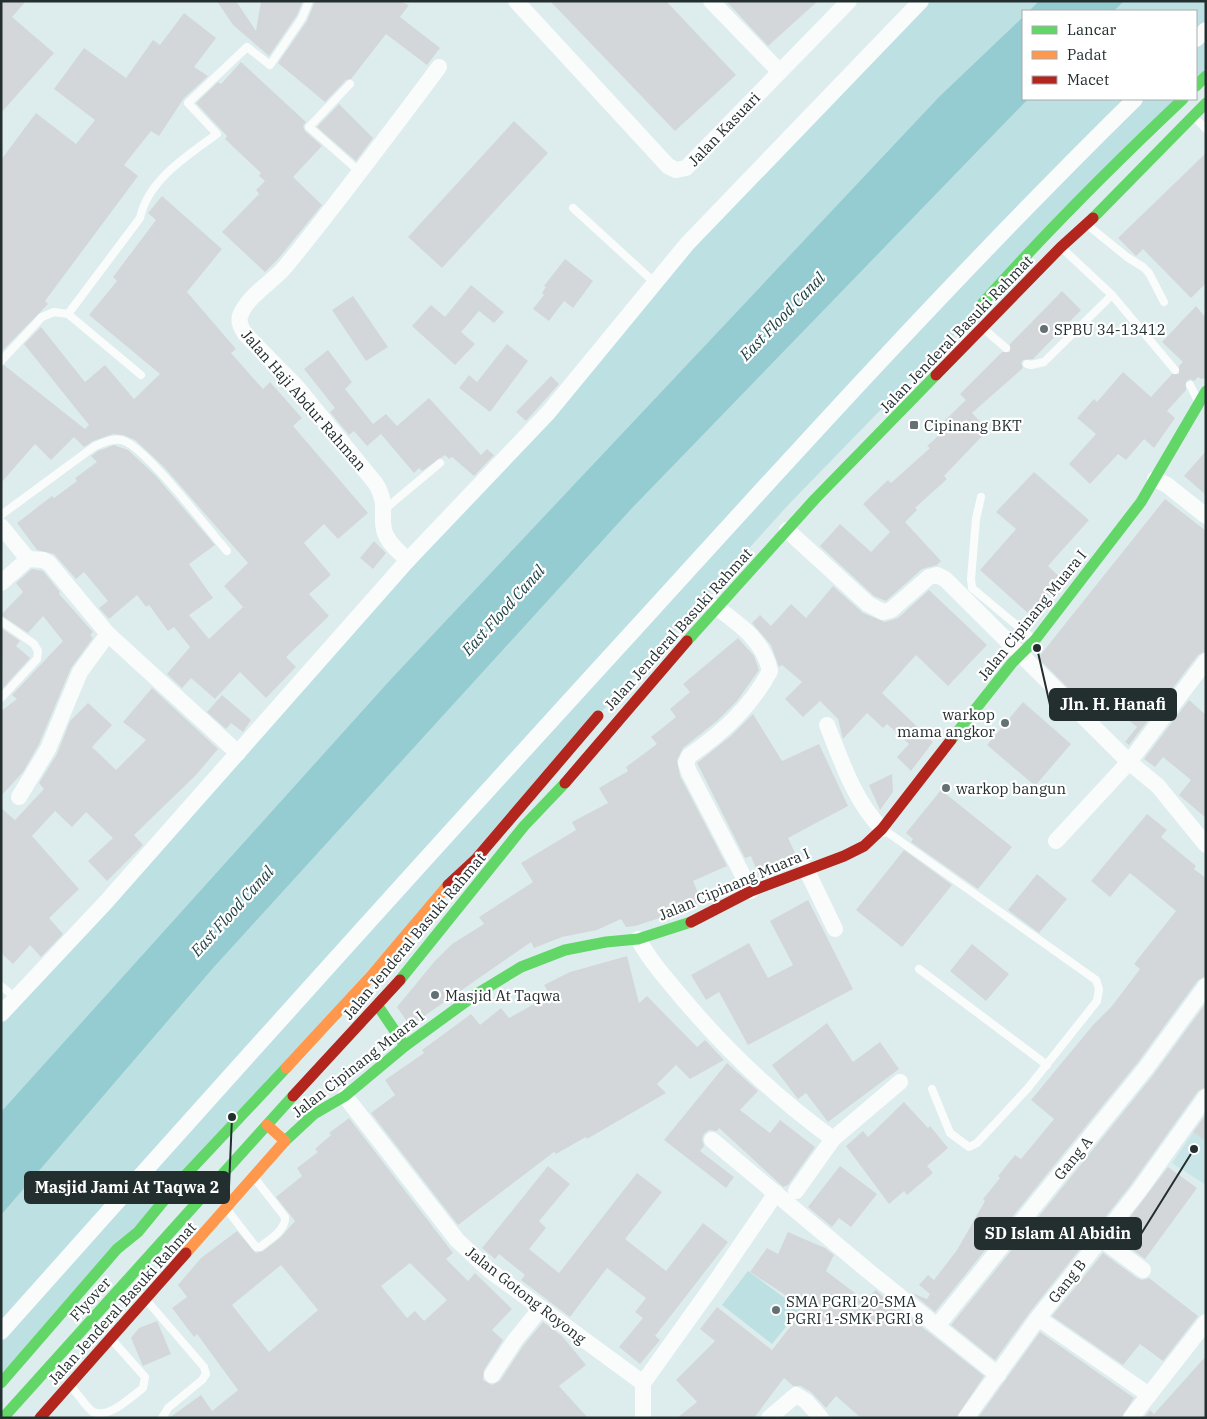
<svg xmlns="http://www.w3.org/2000/svg" width="1207" height="1419" viewBox="0 0 1207 1419" font-family="'IBM Plex Serif',serif">
  <style>
    .built { fill: #c9e5e7 }
    .green { fill: #bde0e3 }
    .water { fill: #94ccd1 }
    .building { fill: #d4d7d9; fill-rule: evenodd }
    .lines { fill: none; stroke-linecap: round; stroke-linejoin: round }
    .lane { stroke: #fafcfc; stroke-width: 8 }
    .street { stroke: #fafcfc; stroke-width: 16 }
    .fast { stroke: #63d668; stroke-width: 11 }
    .slow { stroke: #ff974d; stroke-width: 11 }
    .jam { stroke: #b3261e; stroke-width: 11 }
    .poi-dot { fill: #647172; stroke: #fff; stroke-width: 2 }
    .labels { text-anchor: middle; dominant-baseline: central; stroke-width: 4.5; stroke-linejoin: round; paint-order: stroke }
    .street-label { font-size: 15px; fill: #232e2f; stroke: #fff }
    .poi-label { font-size: 15px; fill: #232e2f; stroke: #fff; text-anchor: start }
    .water-label { font-size: 16px; font-style: italic; fill: #1a3e41; stroke: #fff }
    .leader { fill: none; stroke: #232e2f; stroke-width: 2 }
    .callout-dot { fill: #232e2f; stroke: #fff; stroke-width: 2 }
    .callout { fill: #232e2f; stroke: #232e2f; stroke-width: 2 }
    .callout-label { font-size: 16px; text-anchor: middle; font-weight: bold; fill: #fff }
  </style>
  <rect width="100%" height="100%" fill="#ddedee"/>
  <path class="built" d="M1206,1114V1185L1172,1163Z"/>
  <g class="green">
    <path d="M922,1H1206V76L1196,86V11H1023V99H1183L790,503L1,1377V1015L90,919L687,244Z"/>
    <path d="M748,1271L786,1299L794,1290L807,1301L772,1344L722,1305Z"/>
  </g>
  <g class="water">
    <path d="M1039,1H1124L1114,11H1029Z"/>
    <path d="M1023,17V99H1028L632,508L213,968L1,1215V1112L392,678L939,97Z"/>
  </g>
  <g class="building">
    <path d="M1,1H26L12,17L54,53L1,113Z"/>
    <path d="M217,1H236L256,31L261,1H303L297,15L269,56L233,25Z"/>
    <path d="M315,1H399L409,5L400,17L440,48L427,65L386,34L351,79L346,80L325,102L278,63L307,21Z"/>
    <path d="M550,1H666L736,75L675,131Z"/>
    <path d="M726,1H818L768,46Z"/>
    <path d="M184,13L216,38L194,67L208,76L184,98L159,136L151,131L124,165L138,176L45,301L48,304L1,352V160L36,113L76,144L95,120L54,89L84,48L126,78L153,40L160,45Z"/>
    <path d="M241,62L306,122L303,126L305,131L322,146L293,177L322,205L278,259L265,272L222,232L259,194L256,190L265,181L259,176L261,173L225,139L227,136L196,103L218,82L221,84Z"/>
    <path d="M339,104L373,138L356,161L317,127Z"/>
    <path d="M514,121L548,153L442,268L408,237Z"/>
    <path d="M1206,153V283L1191,298L1143,249L1136,256L1118,238Z"/>
    <path d="M162,196L222,249L187,292L236,349L231,353L263,389L270,382L302,418L293,426L368,513L338,539L324,524L304,543L331,575L309,594L329,616L286,657L296,667L266,698L240,672L215,699L191,678L182,688L167,674L190,647L174,627L168,631L149,605L146,607L137,595L109,619L99,608L108,601L84,572L76,579L54,554L37,550L17,523L52,496L54,498L77,481L75,478L97,462L91,456L98,451L114,445L128,450L155,475L215,545L189,564L213,598L189,615L209,639L243,607L224,586L248,563L164,467L135,440L123,435L113,434L93,441L84,447L74,437L51,460L35,444L1,483V366L4,365L85,429L89,425L24,344L41,327L85,382L105,365L134,399L160,374L89,315L117,281L113,277L156,220L148,213Z"/>
    <path d="M565,259L593,281L573,308L564,301L549,321L533,309L544,295L542,293L546,287L544,286Z"/>
    <path d="M471,285L504,312L494,323L479,311L461,332L475,344L455,365L412,326L431,305L445,317Z"/>
    <path d="M1062,291L1081,310L1033,359L1023,360L1021,363L1023,368L972,413L988,430L944,476L947,479L915,508L917,510L905,522L941,561L937,565L922,569L886,601L874,596L820,546L840,524L871,552L890,532L863,504L888,480L891,483L930,448L927,446L947,428L942,423L966,400L960,394L1002,352H1010V344Z"/>
    <path d="M353,296L388,347L366,361L332,310Z"/>
    <path d="M1196,306L1206,318V378L1201,379L1198,377L1194,381L1190,379L1186,382V390L1167,411L1175,418L1154,448L1144,439L1126,460L1118,454L1090,484L1069,464L1096,434L1077,418L1094,399L1097,402L1123,372L1151,397L1172,374H1179V366L1183,362L1162,342Z"/>
    <path d="M507,344L528,361L490,412L459,388L469,375L477,382Z"/>
    <path d="M328,350L352,382L345,389L373,424L386,414L397,426L429,398L481,455L487,449L494,455L474,476L452,457L449,459L445,455L422,471L419,468L414,473L381,434L367,446L354,431L349,435L330,412L335,408L304,369Z"/>
    <path d="M551,376L559,384L526,421L516,412Z"/>
    <path d="M1206,451V495L1184,476Z"/>
    <path d="M1034,472L1089,520L1048,566L1062,579L1030,615L980,570L1016,529L996,512Z"/>
    <path d="M1165,499L1206,531V651L1198,655L1129,745L1125,742L1137,727L1089,688L1080,700L1038,658Z"/>
    <path d="M374,541L386,553L373,569L360,558Z"/>
    <path d="M32,569L43,571L60,592L59,594L93,632L90,635L93,638L71,668L39,744L23,772L1,796V711L17,699L12,695L63,641L43,616L28,633L1,615L23,592L16,583Z"/>
    <path d="M833,586L863,613L885,622L898,618L929,590L987,645L948,686L916,655L882,693L933,742L911,771L897,757L909,744L887,724L883,728L867,713L843,739L838,719L820,701L803,717L785,699L802,682L782,665L779,667L771,645L752,623L760,615L771,626L791,604L806,618Z"/>
    <path d="M1,628L20,641L16,646L30,658L3,688Z"/>
    <path d="M738,638L754,656L759,670L737,701L717,721L683,748L677,760L680,776L727,866L693,881L702,902L688,909L635,926L626,927L621,919L597,930L562,937L534,948L531,942L410,1026L397,1007L434,962L452,944L484,924L479,917L533,882L521,863L576,830L572,822L608,803L599,788L628,771L626,767L657,744L651,737L676,717L670,709L690,692L683,684Z"/>
    <path d="M152,688L218,749L195,776L134,835L143,845L107,881L88,861L113,838L86,812L72,827L55,811L32,836L79,889L49,918L63,934L41,957L30,945L13,964L1,953V808L15,820L44,789L39,783L57,754L70,721L88,703L112,725L92,747L116,770L146,740L123,722Z"/>
    <path d="M222,695L251,720L243,732L231,723L226,729L207,712Z"/>
    <path d="M1189,700L1206,715V818L1179,795L1191,780L1163,757L1155,767L1144,759Z"/>
    <path d="M1023,702L1071,744L1035,786L987,745Z"/>
    <path d="M753,714L782,761L819,744L848,806L788,838L798,859L758,874L751,856L745,858L697,763L731,736Z"/>
    <path d="M892,774L893,792L880,810L869,785Z"/>
    <path d="M941,790L1012,847L978,889L911,842L913,839L906,833Z"/>
    <path d="M1147,814L1167,830L1161,837L1196,866L1194,869L1206,878V976L1198,980L1138,1062L935,1312L912,1293L927,1299L930,1294L919,1285L928,1275L934,1280L957,1250L985,1201L983,1199L1000,1178L998,1176L1015,1155L1021,1159L1054,1119L1031,1100L1093,1025L1112,1006L1140,969L1134,964L1176,911L1130,873L1110,897L1091,881Z"/>
    <path d="M904,850L952,885L902,947L856,910Z"/>
    <path d="M1037,874L1067,899L1039,933L1008,910Z"/>
    <path d="M808,900L853,989L748,1045L719,992L706,1000L691,975L749,943L768,978L793,965L770,921Z"/>
    <path d="M972,944L1009,974L986,1001L950,971Z"/>
    <path d="M627,956L639,1003L647,996L697,1047L705,1040L724,1060L690,1079L676,1065L657,1084L666,1093L587,1139L586,1137L556,1154L554,1152L458,1225L371,1113L395,1095L385,1080L424,1053L422,1050L471,1014L480,1025L501,1008L509,1018L550,995L544,985L570,972Z"/>
    <path d="M1206,1003V1087L1198,1091L1130,1186L1030,1312L995,1360L951,1325L1154,1074Z"/>
    <path d="M827,1023L853,1062L880,1042L899,1069L828,1122L806,1093L798,1099L772,1065Z"/>
    <path d="M727,1063L758,1091L740,1110L770,1133L780,1120L815,1147L788,1185L783,1187L780,1184L719,1128L717,1131L709,1130L704,1134L702,1139L704,1146L700,1151L734,1177L726,1188L664,1140Z"/>
    <path d="M904,1102L928,1128L930,1126L948,1148L927,1166L933,1173L907,1195L904,1191L889,1204L846,1146L863,1131L868,1137Z"/>
    <path d="M1206,1115V1141L1193,1132Z"/>
    <path d="M349,1118L453,1253L446,1259L468,1281L475,1273L512,1309L492,1330L503,1340L484,1370L483,1380L492,1385L500,1381L523,1346L543,1322L562,1336L586,1365L559,1386L588,1418H169L201,1395L212,1411L238,1390L197,1334L194,1337L172,1308L187,1297L178,1285L201,1258L237,1231L256,1253L263,1251L280,1238L295,1221L276,1197L302,1176L297,1168L318,1152L315,1149L331,1135L329,1133ZM410,1263L447,1300L424,1321L415,1311L407,1318L381,1286ZM281,1265L318,1310L269,1352L232,1305Z"/>
    <path d="M548,1166L570,1184L539,1221L546,1228L529,1249L559,1273L637,1173L662,1192L625,1239L666,1271L703,1223L728,1242L655,1336L660,1340L640,1364L619,1347L643,1318L635,1312L646,1298L607,1268L570,1317L521,1280L525,1275L499,1254L495,1259L482,1248Z"/>
    <path d="M840,1166L877,1194L851,1227L839,1218L832,1227L808,1207Z"/>
    <path d="M1168,1167L1197,1188L1145,1259L1115,1237Z"/>
    <path d="M788,1232L825,1248L834,1255L826,1271L864,1300L876,1290L897,1310L898,1308L984,1376L956,1418H861L836,1396L826,1408L811,1392L801,1386H793L784,1378L754,1418H677L697,1402L676,1380L715,1341L700,1329L717,1307L772,1350L805,1308L750,1272L767,1248L778,1254Z"/>
    <path d="M1103,1253L1137,1278L1142,1280L1149,1278L1198,1316L1163,1361L1140,1344L1123,1365L1052,1316Z"/>
    <path d="M157,1321L171,1354L143,1366L131,1338L139,1328Z"/>
    <path d="M1040,1332L1134,1398L1121,1418H978Z"/>
    <path d="M1206,1356V1418H1144L1150,1410L1154,1414Z"/>
  </g>
  <g class="lines">
    <g class="lane">
      <path d="M350,84L309,127L361,173"/>
      <path d="M1196,119L1206,129"/>
      <path d="M573,208L655,283"/>
      <path d="M1090,227L1127,257L1143,267L1149,273L1164,302"/>
      <path d="M1064,250L1112,295L1175,370"/>
      <path d="M68,314L141,375"/>
      <path d="M985,330L1006,348"/>
      <path d="M1,361L42,317L54,312L68,314L140,218C148,180 187,156 217,134L188,103L247,47L270,65L302,18L309,1"/>
      <path d="M1027,364L1031,365L1044,362L1112,295"/>
      <path d="M1190,385L1197,399"/>
      <path d="M981,497L976,519L971,579L972,588L1032,638"/>
      <path d="M385,509L440,463"/>
      <path d="M1,515L95,446C103,443 111,438 121,440C143,443 209,531 227,551"/>
      <path d="M1,621L34,644L38,651L37,659L1,698"/>
      <path d="M883,829L1096,980L1099,989L1097,1001L1028,1088L977,1143L969,1147L950,1133L932,1089"/>
      <path d="M919,969L1047,1065"/>
      <path d="M1,986L16,998"/>
      <path d="M228,1211L256,1247H260C270,1239 286,1230 285,1217L256,1180"/>
      <path d="M148,1302L204,1367L206,1374L202,1380L168,1408L162,1418"/>
      <path d="M72,1388C79,1395 85,1406 93,1412C109,1419 131,1397 143,1388L145,1377L113,1341"/>
    </g>
    <g class="street">
      <path d="M516,1L668,166L676,170L686,168L849,1"/>
      <path d="M711,1L779,71"/>
      <path d="M1196,39L1206,30"/>
      <path d="M1155,479L1167,485L1206,516"/>
      <path d="M1,526L28,559L1,583"/>
      <path d="M787,530L868,604L883,612L891,610L929,577L937,575L945,579L1129,762L1158,786L1206,845"/>
      <path d="M28,559L43,560L49,563L108,634L238,753"/>
      <path d="M408,560C400,553 389,544 385,533C379,516 389,506 376,484L297,387L245,334C242,329 238,323 240,316C247,296 273,282 286,266C339,201 389,134 439,67"/>
      <path d="M716,607C739,624 764,641 770,671C751,707 722,733 689,756L686,763L689,772L751,891"/>
      <path d="M827,725C842,762 854,800 882,829"/>
      <path d="M19,797L48,749L80,672L108,634"/>
      <path d="M1056,841L1129,762L1206,661"/>
      <path d="M806,869L835,929"/>
      <path d="M638,939C651,962 667,980 684,1000C728,1052 778,1099 833,1139L900,1082"/>
      <path d="M1,1014L106,902L408,560L548,413L687,244L921,1"/>
      <path d="M345,1096L457,1240L489,1270L643,1383V1418"/>
      <path d="M712,1140L867,1270L998,1375"/>
      <path d="M796,1191L833,1139"/>
      <path d="M1101,1239L1143,1270"/>
      <path d="M1038,1318L1149,1395"/>
      <path d="M937,1326L1146,1068L1206,986"/>
      <path d="M1,1332C214,1093 428,855 644,619C804,443 965,266 1135,99"/>
      <path d="M492,1375L515,1340L541,1308"/>
      <path d="M643,1383L716,1281L776,1193"/>
      <path d="M769,1418L796,1395L806,1401L821,1418"/>
      <path d="M966,1418L1038,1318L1138,1192L1206,1097"/>
      <path d="M1131,1418L1206,1322"/>
    </g>
    <g class="fast">
      <path d="M1196,86L1206,76"/>
      <path d="M1093,218L1206,103"/>
      <path d="M981,305C1045,233 1113,165 1183,99"/>
      <path d="M687,641L815,499L936,375"/>
      <path d="M951,740L1012,663L1035,640L1141,502L1206,391"/>
      <path d="M400,980L524,826L565,783"/>
      <path d="M378,1006L405,1046"/>
      <path d="M285,1141L314,1114L345,1096L405,1046L475,995L521,967L565,950L606,942L638,939L691,922"/>
      <path d="M1,1383L117,1249L138,1232L180,1181L286,1068"/>
      <path d="M3,1418L293,1096"/>
    </g>
    <g class="slow">
      <path d="M286,1068L371,976L448,885"/>
      <path d="M186,1253L285,1141L267,1125"/>
    </g>
    <g class="jam">
      <path d="M936,375L1061,247L1093,218"/>
      <path d="M565,783L687,641"/>
      <path d="M448,885L476,859L598,716"/>
      <path d="M691,922L751,891L844,856L864,846L882,829L951,740"/>
      <path d="M293,1096L400,980"/>
      <path d="M40,1418L186,1253"/>
    </g>
  </g>
  <g class="poi-dot">
    <circle cx="1044" cy="329" r="5"/>
    <rect x="909" y="420" width="10" height="10" rx="2.5"/>
    <circle cx="1005" cy="723" r="5"/>
    <circle cx="946" cy="788" r="5"/>
    <circle cx="435" cy="995" r="5"/>
    <circle cx="776" cy="1310" r="5"/>
  </g>
  <g class="labels">
    <g class="street-label">
      <text transform="translate(724 129) rotate(-46)">Jalan Kasuari</text>
      <text transform="translate(956 334) rotate(-46)">Jalan Jenderal Basuki Rahmat</text>
      <text transform="translate(304 400) rotate(49)">Jalan Haji Abdur Rahman</text>
      <text transform="translate(1032 615) rotate(-51)">Jalan Cipinang Muara I</text>
      <text transform="translate(678 629) rotate(-48)">Jalan Jenderal Basuki Rahmat</text>
      <text transform="translate(734 884) rotate(-23)">Jalan Cipinang Muara I</text>
      <text transform="translate(414 936) rotate(-50)">Jalan Jenderal Basuki Rahmat</text>
      <text transform="translate(358 1064) rotate(-38)">Jalan Cipinang Muara I</text>
      <text transform="translate(1073 1158) rotate(-51)">Gang A</text>
      <text transform="translate(1067 1281) rotate(-52)">Gang B</text>
      <text transform="translate(526 1295) rotate(38)">Jalan Gotong Royong</text>
      <text transform="translate(90 1299) rotate(-48)">Flyover</text>
      <text transform="translate(122 1303) rotate(-48)">Jalan Jenderal Basuki Rahmat</text>
    </g>
    <g class="poi-label">
      <text x="1054" y="329">SPBU 34-13412</text>
      <text x="924" y="425">Cipinang BKT</text>
      <text x="995" y="714" text-anchor="end">warkop<tspan x="995" dy="17">mama angkor</tspan></text>
      <text x="956" y="788">warkop bangun</text>
      <text x="445" y="995">Masjid At Taqwa</text>
      <text x="786" y="1301">SMA PGRI 20-SMA<tspan x="786" dy="17">PGRI 1-SMK PGRI 8</tspan></text>
    </g>
    <g class="water-label">
      <text transform="translate(782 316) rotate(-46)">East Flood Canal</text>
      <text transform="translate(503 610) rotate(-48)">East Flood Canal</text>
      <text transform="translate(232 911) rotate(-48)">East Flood Canal</text>
    </g>
  </g>
  <path class="leader" d="M1037 648L1050 705M232 1117L229 1187M1194 1149L1141 1234"/>
  <g class="callout-dot">
    <circle cx="1037" cy="648" r="5"/>
    <circle cx="232" cy="1117" r="5"/>
    <circle cx="1194" cy="1149" r="5"/>
  </g>
  <g class="callout">
    <rect x="1050" y="689" width="126" height="31" rx="5"/>
    <rect x="25" y="1172" width="204" height="31" rx="5"/>
    <rect x="975" y="1218" width="166" height="31" rx="5"/>
  </g>
  <g class="callout-label">
    <text x="1113" y="710">Jln. H. Hanafi</text>
    <text x="127" y="1193">Masjid Jami At Taqwa 2</text>
    <text x="1058" y="1239">SD Islam Al Abidin</text>
  </g>
  <rect width="1207" height="1419" fill="none" stroke="#232e2f" stroke-width="5"/>
  <rect x="1022" y="10" width="175" height="90" fill="#ffffff" stroke="#a7abac"/>
  <rect x="1032" y="26" width="25" height="8" fill="#63d668" stroke="#a7abac"/>
  <text x="1067" y="35" font-size="15" fill="#232e2f">Lancar</text>
  <rect x="1032" y="51" width="25" height="8" fill="#ff974d" stroke="#a7abac"/>
  <text x="1067" y="60" font-size="15" fill="#232e2f">Padat</text>
  <rect x="1032" y="76" width="25" height="8" fill="#b3261e" stroke="#a7abac"/>
  <text x="1067" y="85" font-size="15" fill="#232e2f">Macet</text>
</svg>
